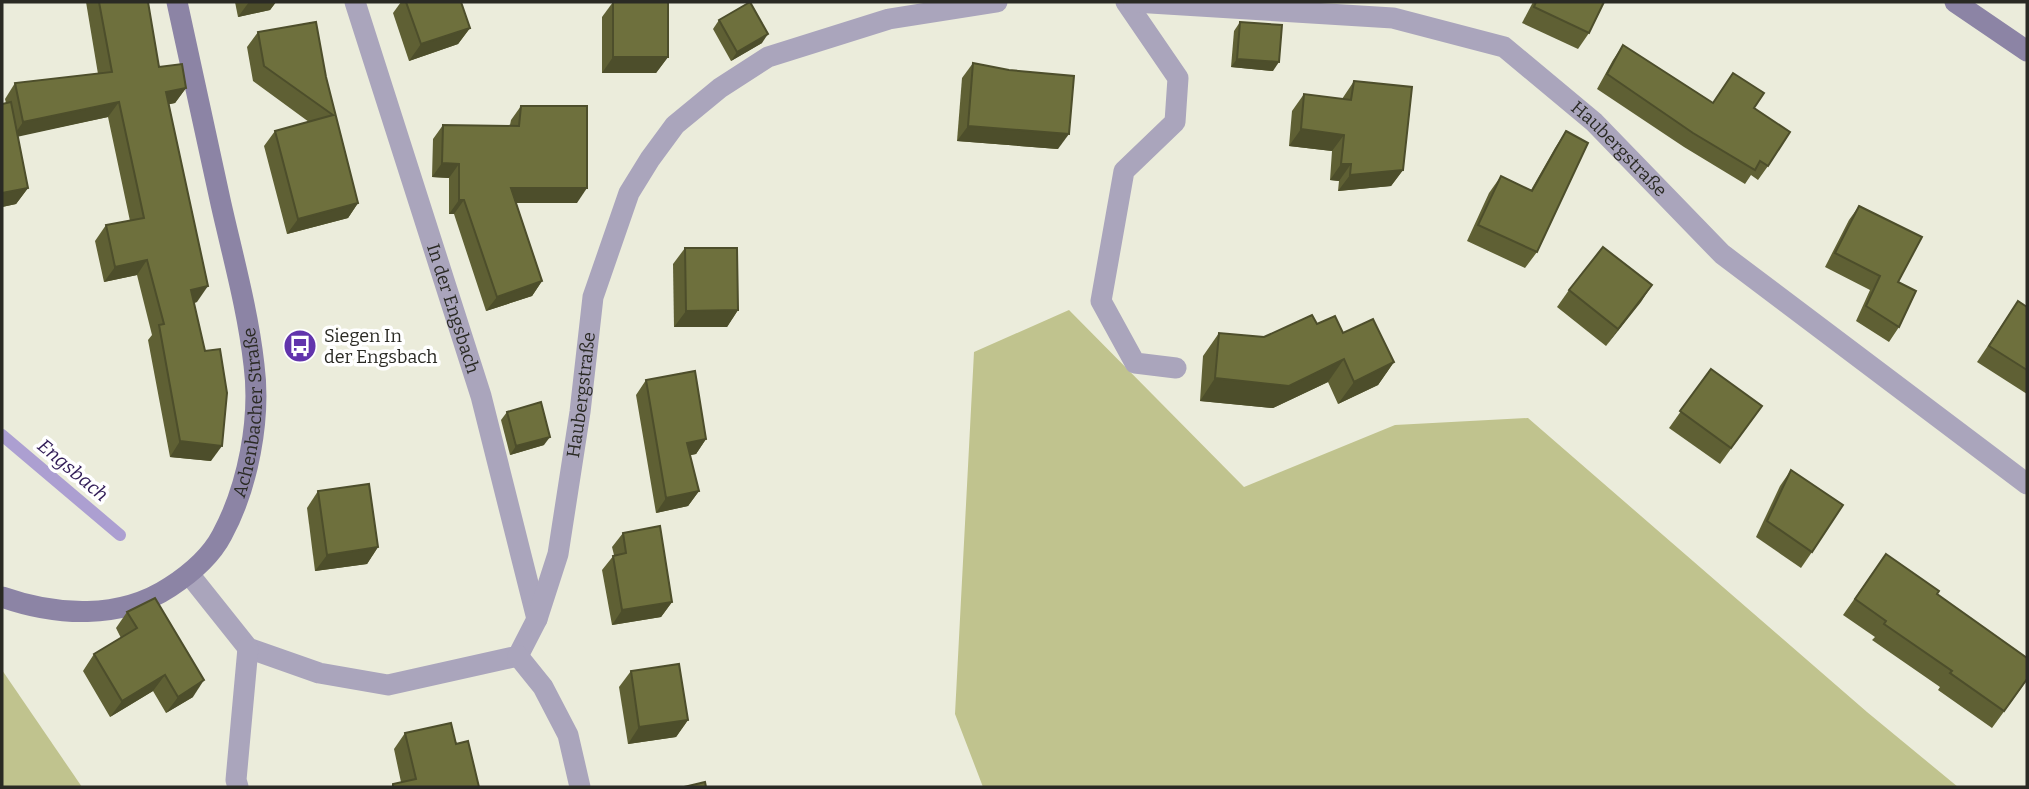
<svg xmlns="http://www.w3.org/2000/svg" width="2029" height="789" viewBox="0 0 2029 789" font-family="Bitter,serif">
  <style>
    .green { fill: #c0c38e }
    .lines { fill: none; stroke-linecap: round; stroke-linejoin: round }
    .stream { stroke: #ac9fd1; stroke-width: 12 }
    .lane { stroke: #aaa5bc; stroke-width: 21 }
    .street { stroke: #aaa5bc; stroke-width: 21 }
    .secondary { stroke: #8c84a5; stroke-width: 21 }
    .wall { fill: #5f6034 }
    .shaded-wall { fill: #4d4e2b }
    .building { fill: #6e703d; stroke: #4d4e2b; stroke-width: 2 }
    .labels { text-anchor: middle; dominant-baseline: central; stroke-width: 7; stroke-linejoin: round; paint-order: stroke }
    .street-label { font-size: 18px; fill: #2a2a24; stroke: #fff }
    .poi-label { font-size: 18px; fill: #2a2a24; stroke: #fff; text-anchor: start }
    .water-label { font-size: 19px; font-style: italic; fill: #301b56; stroke: #fff }
  </style>
  <rect width="100%" height="100%" fill="#ebecdb"/>
  <g class="green">
    <path d="M1069,310L1244,487L1395,425L1528,418L1867,712L1958,787H983L955,714L974,352Z"/>
    <path d="M2,670L82,787H2Z"/>
  </g>
  <g class="lines">
    <path class="stream" d="M2,435L120,535"/>
    <path class="lane" d="M1126,2L1178,78L1175,122L1124,171L1101,301L1135,363L1176,368"/>
    <g class="street">
      <path id="s1" d="M355,2L481,396L537,619"/>
      <path id="s2" d="M1134,2L1393,18L1504,47L1594,122L1722,254L2027,484"/>
      <path id="s3" d="M189,574L248,648L319,673L388,685L518,656L537,619L558,554L580,412L593,297L629,193L650,159L675,125L720,88L768,57L889,19L997,2"/>
      <path d="M518,656L543,687L568,735L580,787"/>
      <path d="M238,787L236,780L248,648"/>
    </g>
    <g class="secondary">
      <path d="M1955,2L2027,51"/>
      <path id="s4" d="M2,597C56,616 120,620 170,587C190,574 211,556 222,535C248,487 261,419 254,365C248,311 233,257 221,204C206,137 192,69 177,2"/>
    </g>
  </g>
  <g class="wall">
    <path d="M86,2H148L159,67L186,88L175,103L169,104L197,302L194,303L211,461L170,457L148,340L152,335L137,275L104,282L95,241L106,225L130,221L108,117L17,136L28,188L16,204L2,207V104L6,103L5,99L15,83L98,74Z"/>
    <path d="M235,2H276L270,10L238,17Z"/>
    <path d="M401,2H461L470,28L458,44L409,61L393,13Z"/>
    <path d="M613,2H668V57L656,73H602V17Z"/>
    <path d="M1533,2H1604L1589,33L1578,49L1522,23Z"/>
    <path d="M719,20L762,43L731,61L713,29Z"/>
    <path d="M1240,22L1273,71L1231,67L1234,31Z"/>
    <path d="M258,32L326,77L358,203L348,218L287,234L264,146L275,131L309,122L253,81L247,47Z"/>
    <path d="M1623,45L1712,103L1754,108L1768,166L1758,180L1751,175L1745,184L1684,147L1597,89L1613,60Z"/>
    <path d="M973,63L1058,149L957,141L962,78Z"/>
    <path d="M1354,81L1403,170L1391,186L1338,191L1339,181L1330,180L1332,151L1289,146L1292,111L1304,94L1342,99Z"/>
    <path d="M521,106L577,203H516L542,281L532,296L486,311L454,214H449V178L432,177L433,139L443,125H510L511,120Z"/>
    <path d="M1566,131L1537,252L1525,268L1467,241L1489,193L1501,176L1531,190L1555,148Z"/>
    <path d="M1859,206L1898,282L1899,327L1889,342L1856,321L1870,290L1825,267L1849,220Z"/>
    <path d="M685,248L738,310L727,327H674L673,264Z"/>
    <path d="M1652,285L1606,346L1557,307L1569,290Z"/>
    <path d="M2018,301L2027,307V394L1977,362Z"/>
    <path d="M1317,324L1343,333L1394,362L1378,385L1338,404L1328,382L1273,408L1200,401L1203,356L1219,333L1264,337Z"/>
    <path d="M1711,369L1762,406L1720,464L1669,428Z"/>
    <path d="M646,380L706,439L696,454L690,455L699,491L688,506L656,513L636,395Z"/>
    <path d="M507,412L544,445L510,455L501,420Z"/>
    <path d="M1791,470L1812,552L1801,568L1756,537L1780,486Z"/>
    <path d="M318,491L378,547L367,564L315,571L307,508Z"/>
    <path d="M623,533L672,602L661,617L612,625L602,570L614,555L612,547Z"/>
    <path d="M1886,554L1937,594L2027,680L1992,728L1938,690L1940,687L1872,640L1875,637L1843,615Z"/>
    <path d="M127,612L193,697L166,713L153,691L110,717L83,671L94,654L121,638L116,628Z"/>
    <path d="M631,671L688,720L676,737L628,744L619,687Z"/>
    <path d="M405,733L456,744L479,787H391L393,784L401,782L394,749Z"/>
  </g>
  <g class="shaded-wall">
    <path d="M249,2H276L270,10L238,17Z"/>
    <path d="M470,28L458,44L409,61L421,44Z"/>
    <path d="M768,34L762,43L731,61L737,52Z"/>
    <path d="M613,57H668L656,73H602Z"/>
    <path d="M1237,59L1279,62L1273,71L1231,67Z"/>
    <path d="M186,88L175,103L156,107L166,92Z"/>
    <path d="M119,102L108,117L12,138L23,122Z"/>
    <path d="M968,126L1069,134L1058,149L957,141Z"/>
    <path d="M1301,129L1344,135L1332,151L1289,146Z"/>
    <path d="M442,163L459,164L449,178L432,177Z"/>
    <path d="M1341,164H1351L1339,181L1330,180Z"/>
    <path d="M1403,170L1391,186L1338,191L1350,175Z"/>
    <path d="M28,188L16,204L2,207V193Z"/>
    <path d="M511,188H587L577,203H501Z"/>
    <path d="M459,200H464L454,214H449Z"/>
    <path d="M358,203L348,218L287,234L298,219Z"/>
    <path d="M147,260L137,275L104,282L115,267Z"/>
    <path d="M542,281L532,296L486,311L497,297Z"/>
    <path d="M1652,285L1641,302L1606,346L1618,329Z"/>
    <path d="M208,286L197,302L180,306L191,290Z"/>
    <path d="M738,310L727,327H674L686,311Z"/>
    <path d="M1344,359L1328,382L1273,408L1200,401L1215,378Z"/>
    <path d="M1394,362L1378,385L1338,404L1354,382Z"/>
    <path d="M550,437L544,445L510,455L516,446Z"/>
    <path d="M706,439L696,454L677,458L687,443Z"/>
    <path d="M180,441L222,446L211,461L170,457Z"/>
    <path d="M699,491L688,506L656,513L666,498Z"/>
    <path d="M378,547L367,564L315,571L327,555Z"/>
    <path d="M672,602L661,617L612,625L622,610Z"/>
    <path d="M165,675L153,691L110,717L122,701Z"/>
    <path d="M204,680L193,697L166,713L178,697Z"/>
    <path d="M688,720L676,737L628,744L639,727Z"/>
  </g>
  <g class="building">
    <path d="M99,2H148L159,67L182,64L186,88L166,92L208,286L191,290L205,351L220,349L227,393L222,446L180,441L159,325L164,324L147,260L115,267L106,225L144,218L119,102L23,122L15,83L112,72Z"/>
    <path d="M406,2H461L470,28L421,44Z"/>
    <rect x="613" y="2" width="55" height="55"/>
    <path d="M750,2L768,34L737,52L719,20Z"/>
    <path d="M1536,2H1604L1589,33L1534,7Z"/>
    <path d="M316,22L326,77L358,203L298,219L275,131L333,115L264,66L258,32Z"/>
    <path d="M1240,22L1282,25L1279,62L1237,59Z"/>
    <path d="M1623,45L1713,103L1733,73L1764,93L1754,108L1790,132L1768,166L1760,161L1755,170L1693,133L1607,74Z"/>
    <path d="M973,63L1009,70L1074,76L1069,134L968,126Z"/>
    <path d="M1354,81L1412,87L1403,170L1350,175L1351,164H1341L1344,135L1301,129L1304,94L1351,100Z"/>
    <path d="M11,102L28,188L2,193V104Z"/>
    <path d="M521,106H587V188H511L542,281L497,297L464,200H459V164L442,163L443,125L519,126Z"/>
    <path d="M1566,131L1588,143L1537,252L1478,225L1501,176L1532,191Z"/>
    <path d="M1859,206L1922,237L1898,282L1916,291L1899,327L1866,306L1880,276L1835,253Z"/>
    <path d="M1603,247L1652,285L1618,329L1569,290Z"/>
    <path d="M685,248H737L738,310L686,311Z"/>
    <path d="M2018,301L2027,307V370L1989,346Z"/>
    <path d="M1312,315L1317,324L1335,316L1343,333L1373,319L1394,362L1354,382L1344,359L1289,386L1215,378L1219,333L1264,337Z"/>
    <path d="M1711,369L1762,406L1731,448L1680,411Z"/>
    <path d="M695,371L706,439L687,443L699,491L666,498L646,380Z"/>
    <path d="M541,402L550,437L516,446L507,412Z"/>
    <path d="M1791,470L1843,505L1812,552L1767,521Z"/>
    <path d="M369,484L378,547L327,555L318,491Z"/>
    <path d="M660,526L672,602L622,610L613,556L626,553L623,533Z"/>
    <path d="M1886,554L1939,591L1937,594L2027,658V679L2004,711L1950,673L1952,671L1884,624L1886,621L1855,599Z"/>
    <path d="M155,598L204,680L178,697L165,675L122,701L94,654L137,628L127,612Z"/>
    <path d="M679,664L688,720L639,727L631,671Z"/>
    <path d="M451,723L456,744L468,741L479,787H393V784L416,779L405,733Z"/>
    <path d="M705,782L706,787H684Z"/>
  </g>
  <defs>
    <symbol id="bus-disc" viewBox="-11 -11 22 22"><circle r="9.5" fill="#6234ac" stroke="#fff"/><path d="M-5-6H5V4H4V6H2V4H-2V6H-4V4H-5ZM-3.5-4V0h7V-4ZM-3.5 1.2v1.5H-2V1.2ZM2 1.2v1.5H3.5V1.2Z" fill="#fff"/></symbol>
  </defs>
  <g fill-rule="evenodd">
    <use href="#bus-disc" x="281" y="327" width="38" height="38"/>
  </g>
  <g class="labels">
    <g class="street-label">
      <text stroke="none"><textPath href="#s2" startOffset="528">Haubergstraße</textPath></text>
      <text stroke="none"><textPath href="#s1" startOffset="322">In der Engsbach</textPath></text>
      <text stroke="none"><textPath href="#s3" startOffset="644">Haubergstraße</textPath></text>
      <text stroke="none"><textPath href="#s4" startOffset="376">Achenbacher Straße</textPath></text>
    </g>
    <g class="poi-label">
      <text x="324" y="336">Siegen In<tspan x="324" dy="21">der Engsbach</tspan></text>
    </g>
    <g class="water-label">
      <text transform="translate(73 470) rotate(40)">Engsbach</text>
    </g>
  </g>
  <rect width="2029" height="789" fill="none" stroke="#2a2a24" stroke-width="7"/>
</svg>
